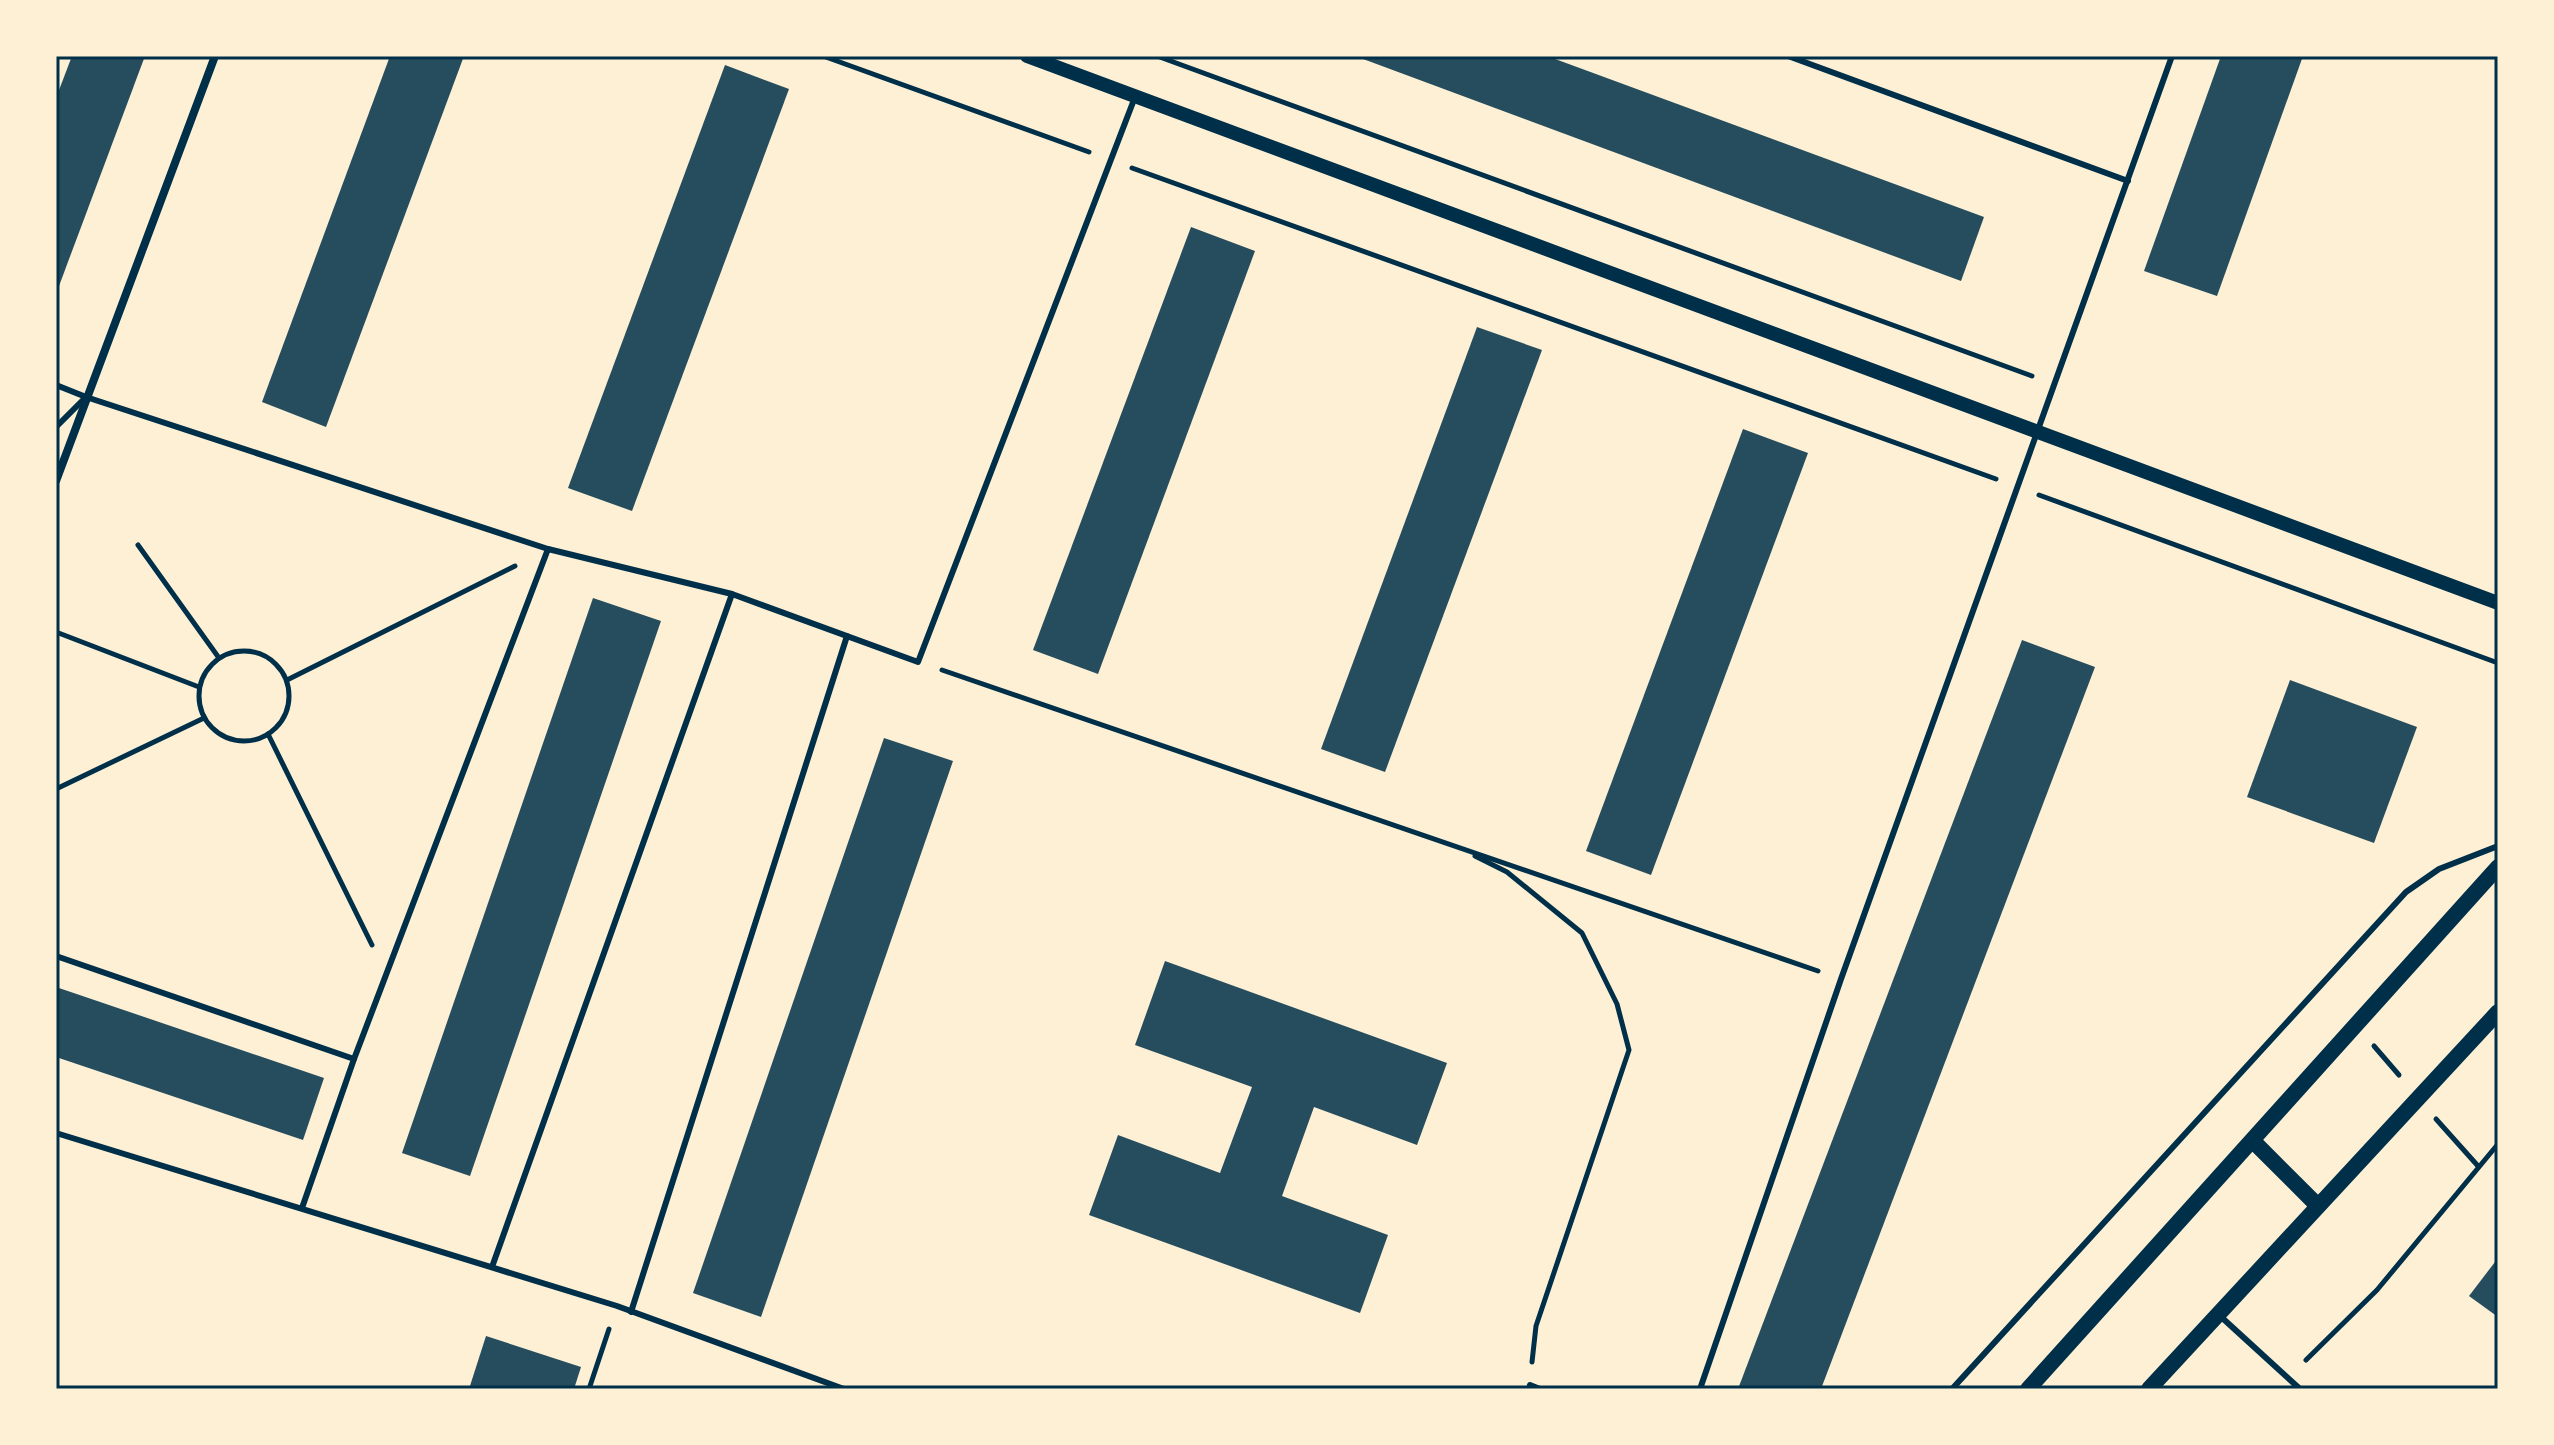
<svg xmlns="http://www.w3.org/2000/svg" width="2554" height="1445" viewBox="0 0 2554 1445" font-family="Arial,sans-serif">
  <style>
    .building { fill: #264d5e }
    .lines { fill: none; stroke-linecap: round; stroke-linejoin: round }
    .path { stroke: #003049; stroke-width: 5 }
    .service { stroke: #003049; stroke-width: 6 }
    .minor { stroke: #003049; stroke-width: 8 }
    .tertiary { stroke: #003049; stroke-width: 14 }
    .secondary { stroke: #003049; stroke-width: 16 }
    .neatline { fill: none; stroke: #003049; stroke-width: 3 }
  </style>
  <rect width="100%" height="100%" fill="#fdf0d5"/>
  <g class="building">
    <path d="M72,56H145L56,294V98Z"/>
    <path d="M390,56H464L326,427L262,402Z"/>
    <path d="M1355,56H1547L1984,217L1961,281Z"/>
    <path d="M2221,56H2303L2217,296L2144,271Z"/>
    <path d="M725,65L789,89L632,511L568,488Z"/>
    <path d="M1191,227L1255,251L1098,674L1033,650Z"/>
    <path d="M1477,327L1542,350L1385,772L1321,749Z"/>
    <path d="M1743,429L1808,453L1651,875L1586,851Z"/>
    <path d="M593,598L661,621L470,1176L402,1153Z"/>
    <path d="M2022,640L2095,667L1821,1389H1738Z"/>
    <path d="M2290,680L2417,727L2374,843L2247,797Z"/>
    <path d="M884,738L953,761L761,1317L693,1293Z"/>
    <path d="M1165,961L1447,1063L1417,1145L1314,1107L1282,1196L1388,1235L1360,1313L1089,1215L1118,1135L1220,1173L1252,1087L1135,1045Z"/>
    <path d="M56,987L324,1078L303,1140L56,1057Z"/>
    <path d="M2498,1258V1317L2469,1296Z"/>
    <path d="M486,1336L581,1367L574,1389H469Z"/>
  </g>
  <g class="lines">
    <g class="path">
      <path d="M823,56L1089,152"/>
      <path d="M1157,56L2032,376"/>
      <path d="M1132,168L1996,479"/>
      <path d="M2039,495L2498,663"/>
      <path d="M138,545L219,658"/>
      <path d="M56,632L199,687"/>
      <circle cx="244" cy="696" r="45"/>
      <path d="M942,670L1818,971"/>
      <path d="M287,680L515,566"/>
      <path d="M268,734L372,945"/>
      <path d="M56,789L204,718"/>
      <path d="M1475,856L1507,872L1582,933L1617,1004L1629,1050L1536,1326L1532,1362"/>
      <path d="M2374,1046L2399,1075"/>
      <path d="M2436,1119L2478,1166"/>
      <path d="M2306,1360L2377,1290L2498,1144"/>
      <path d="M589,1389L609,1329"/>
    </g>
    <g class="service">
      <path d="M1788,56L2128,181"/>
      <path d="M56,385L86,397L548,549L732,594L918,662L1135,97"/>
      <path d="M56,427L86,397"/>
      <path d="M56,956L354,1059L302,1208"/>
      <path d="M354,1059L548,549"/>
      <path d="M56,1133L617,1306L844,1389"/>
      <path d="M492,1267L732,594"/>
      <path d="M631,1312L847,636"/>
      <path d="M2219,1315L2300,1389"/>
      <path d="M1529,1389L1530,1385L1540,1389"/>
      <path d="M1700,1389L1841,979L2172,56"/>
      <path d="M1952,1389L2406,892L2439,869L2498,846"/>
    </g>
    <path class="minor" d="M56,481L215,56"/>
    <path class="tertiary" d="M1027,56L2498,603"/>
    <g class="secondary">
      <path d="M2253,1141L2318,1206"/>
      <path d="M2028,1389L2498,867"/>
      <path d="M2149,1389L2498,1012"/>
    </g>
  </g>
  <rect width="2554" height="1445" fill="none" stroke="#fdf0d5" stroke-width="116"/>
  <rect x="58" y="58" width="2438" height="1329" class="neatline"/>
</svg>
